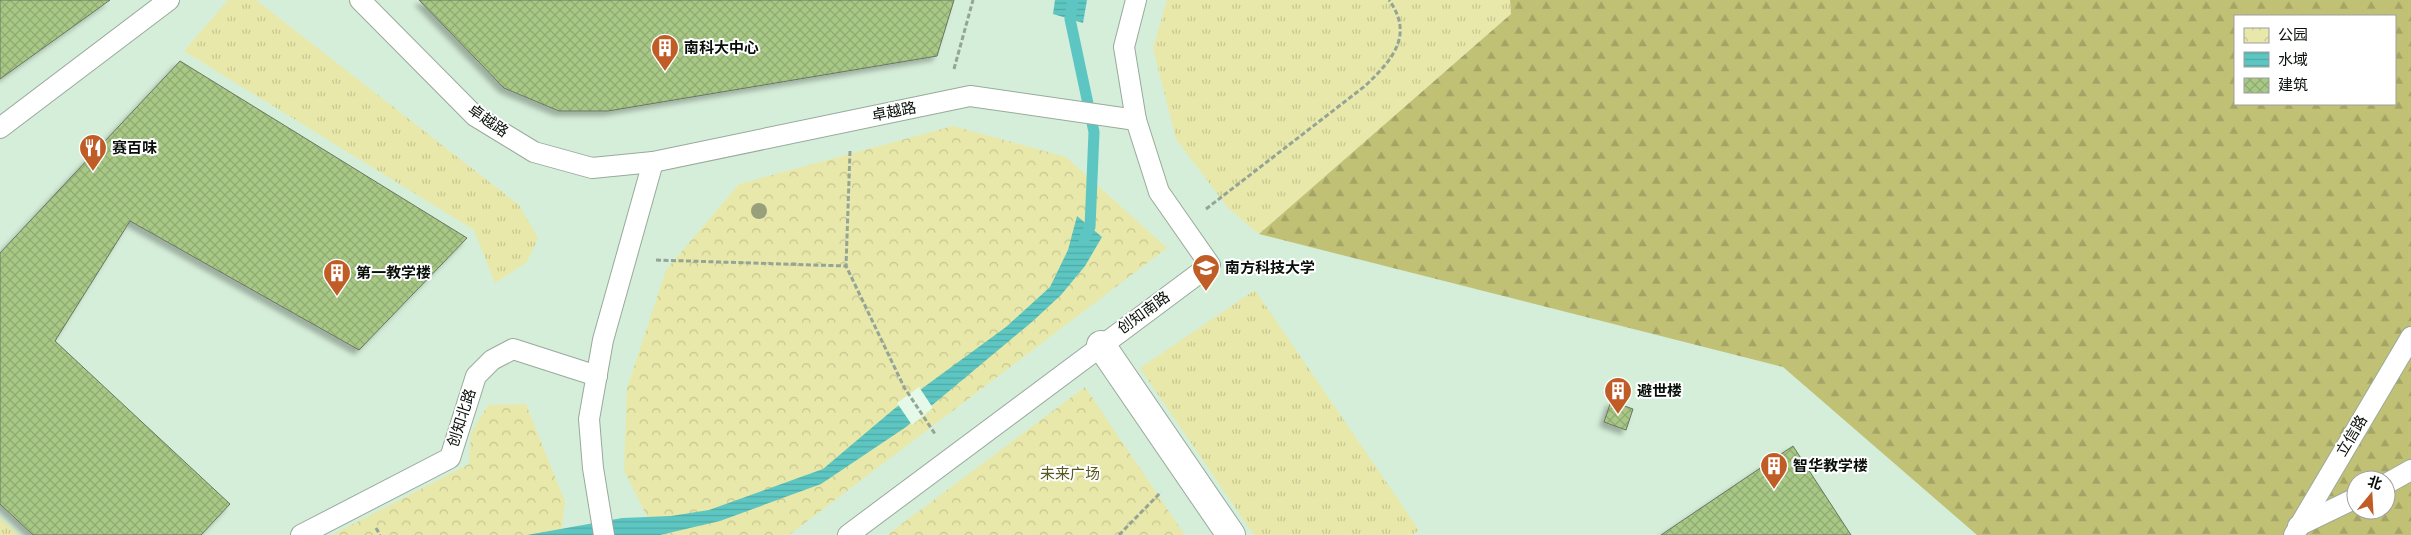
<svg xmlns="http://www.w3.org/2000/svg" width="2411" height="535" viewBox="0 0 2411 535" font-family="'Alegreya Sans','Noto Sans SC',sans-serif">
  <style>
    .built { fill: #d5eed9; fill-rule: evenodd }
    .grass { fill: url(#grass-tufts) }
    .forest { fill: url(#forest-firs); fill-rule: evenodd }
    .park { fill: url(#park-crowns) }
    .water { fill: url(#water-rules) }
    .pier { fill: #e5f9e8 }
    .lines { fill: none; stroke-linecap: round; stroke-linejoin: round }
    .stream { stroke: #5dc6c2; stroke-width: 11 }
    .building { fill: url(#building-cross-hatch); stroke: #6b7562; filter: url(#shadow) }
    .service-casing { stroke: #98aa9b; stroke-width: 22 }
    .pedestrian-casing { stroke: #98aa9b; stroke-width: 30 }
    .path { stroke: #94a497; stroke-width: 3; stroke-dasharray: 5 2.5; stroke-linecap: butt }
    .service { stroke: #fff; stroke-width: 20 }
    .pedestrian { stroke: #fff; stroke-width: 28 }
    .tree { fill: #98a07b }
    .labels { text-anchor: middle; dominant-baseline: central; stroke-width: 4; stroke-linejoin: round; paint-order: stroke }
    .poi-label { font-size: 15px; font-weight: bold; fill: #09100a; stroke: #fff; text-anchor: start }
    .street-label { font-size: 15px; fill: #09100a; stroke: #fff }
    .park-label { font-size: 15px; fill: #595821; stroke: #fff }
  </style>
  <defs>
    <pattern id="grass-tufts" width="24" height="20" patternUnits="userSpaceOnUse" patternTransform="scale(1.25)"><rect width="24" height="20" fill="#e8e8aa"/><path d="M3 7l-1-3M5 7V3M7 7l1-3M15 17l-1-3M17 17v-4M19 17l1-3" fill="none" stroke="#c6c691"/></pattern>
    <pattern id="forest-firs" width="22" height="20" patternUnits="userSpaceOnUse" patternTransform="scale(1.25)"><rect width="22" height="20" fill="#c1c176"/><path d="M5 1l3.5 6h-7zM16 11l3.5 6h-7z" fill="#a4a565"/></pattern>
    <pattern id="park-crowns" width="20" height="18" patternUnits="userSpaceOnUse" patternTransform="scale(1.25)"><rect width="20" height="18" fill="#e8e8aa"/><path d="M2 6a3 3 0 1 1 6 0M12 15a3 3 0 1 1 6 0" fill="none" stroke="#c6c691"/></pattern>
    <pattern id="water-rules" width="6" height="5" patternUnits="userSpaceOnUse" patternTransform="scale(1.25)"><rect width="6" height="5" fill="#5dc6c2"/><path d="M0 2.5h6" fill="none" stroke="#50a9a5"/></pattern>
    <pattern id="building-cross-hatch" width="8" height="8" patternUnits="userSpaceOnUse" patternTransform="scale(1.25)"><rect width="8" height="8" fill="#a8c885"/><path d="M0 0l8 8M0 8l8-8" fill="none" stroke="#8fab72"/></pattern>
    <filter id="shadow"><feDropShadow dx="-4.5" dy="4.5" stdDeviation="2.5" flood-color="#0004"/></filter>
  </defs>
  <rect width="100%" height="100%" fill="#e5f9e8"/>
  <path class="built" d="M0,0H2411V535H0ZM2235,16H2395V104H2235ZM2356,480H2386V510H2356Z"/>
  <g class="grass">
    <path d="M228,0H256L519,205L538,238L527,262L495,283L474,230L184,51Z"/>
    <path d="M1167,0H1510L1511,14L1259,234L1228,208L1176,139L1153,48Z"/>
    <path d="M1255,290L1419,530L1412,535H1254L1140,368Z"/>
    <path d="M0,518L19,535H0Z"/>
  </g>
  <path class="forest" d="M1510,0H2411V535H1977L1783,367L1259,234L1511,14ZM2235,16H2395V104H2235ZM2356,480H2386V510H2356Z"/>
  <g class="park">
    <path d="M953,126L1066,157L1167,248L789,535H656L624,470L627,388L666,270L739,184Z"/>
    <path d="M1085,387L1185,535H887Z"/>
    <path d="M526,404L565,502L561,535H332L469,464L471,433L488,405Z"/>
  </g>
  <g class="water">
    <path d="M1055,0H1087L1083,23L1053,14Z"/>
    <path d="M1077,216L1102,237L1085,266L1061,295L1033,321L906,427L821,484L720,521L660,535H527L622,518L671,516L709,510L823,469L894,409L1006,327L1050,287L1068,250Z"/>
  </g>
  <path class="pier" d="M919,387L933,408L912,425L897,403Z"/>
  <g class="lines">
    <path class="stream" d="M1073,0L1070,19L1094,132L1090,227L1084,239"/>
  </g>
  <g class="building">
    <path d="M0,0H110L0,79Z"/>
    <path d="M419,0H954L937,56L608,111H559L504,88Z"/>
    <path d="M180,61L467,238L359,350L130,221L55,341L230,504L201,535H33L0,504V253Z"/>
    <path d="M1611,401L1633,409L1626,430L1604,422Z"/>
    <path d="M1793,446L1851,535H1661Z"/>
  </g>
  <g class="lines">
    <defs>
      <g id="service">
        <path d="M360,0L475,116L534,152L592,168L653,162L970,96L1136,120"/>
        <path d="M0,128L169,0"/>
        <path d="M2386,484L2411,470"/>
        <path d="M2298,526L2356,498"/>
        <path d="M301,535L450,458L476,376L492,360L513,349L597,376"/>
        <path d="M604,535L593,468L589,419L603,340L653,162"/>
        <path d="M848,535L1210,265L1159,192L1136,120L1124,47L1136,0"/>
        <path d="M2294,535L2411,337"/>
      </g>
      <path id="pedestrian" d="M1101,345L1231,535"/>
    </defs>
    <use href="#service" class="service-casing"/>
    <use href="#pedestrian" class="pedestrian-casing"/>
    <g class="path">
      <path d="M954,69L973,0"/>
      <path d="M850,151L846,266L904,387L935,434"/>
      <path d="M1206,209L1365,86C1391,61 1415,36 1389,0"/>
      <path d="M656,260L846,266"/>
      <path d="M376,528L380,535"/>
      <path d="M1119,535L1161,492"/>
    </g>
    <use href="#service" class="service"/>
    <use href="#pedestrian" class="pedestrian"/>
  </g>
  <circle class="tree" cx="759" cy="211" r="8"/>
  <defs>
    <symbol id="building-pin" viewBox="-11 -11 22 30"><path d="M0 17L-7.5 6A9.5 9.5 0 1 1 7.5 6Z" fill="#c05c26" stroke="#fff"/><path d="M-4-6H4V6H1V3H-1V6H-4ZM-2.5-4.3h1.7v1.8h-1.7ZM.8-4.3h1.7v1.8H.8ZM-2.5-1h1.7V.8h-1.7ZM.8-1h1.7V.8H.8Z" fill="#fff"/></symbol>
    <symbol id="restaurant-pin" viewBox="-11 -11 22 30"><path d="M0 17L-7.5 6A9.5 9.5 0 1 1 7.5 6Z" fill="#c05c26" stroke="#fff"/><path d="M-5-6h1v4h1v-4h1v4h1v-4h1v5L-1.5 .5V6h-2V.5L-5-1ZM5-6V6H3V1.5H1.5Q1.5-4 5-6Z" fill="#fff"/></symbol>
    <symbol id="university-pin" viewBox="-11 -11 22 30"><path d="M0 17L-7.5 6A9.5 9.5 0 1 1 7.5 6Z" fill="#c05c26" stroke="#fff"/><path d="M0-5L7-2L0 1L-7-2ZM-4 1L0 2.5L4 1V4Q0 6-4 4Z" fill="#fff"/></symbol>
  </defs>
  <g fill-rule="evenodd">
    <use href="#building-pin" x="649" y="32" width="32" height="43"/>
    <use href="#restaurant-pin" x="77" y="132" width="32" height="43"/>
    <use href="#university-pin" x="1190" y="252" width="32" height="43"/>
    <use href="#building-pin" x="321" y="257" width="32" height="43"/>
    <use href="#building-pin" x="1602" y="375" width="32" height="43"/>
    <use href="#building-pin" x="1758" y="450" width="32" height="43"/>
  </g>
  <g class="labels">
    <g class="poi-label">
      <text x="684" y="48">南科大中心</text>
      <text x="112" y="148">赛百味</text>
      <text x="1225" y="268">南方科技大学</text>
      <text x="356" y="273">第一教学楼</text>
      <text x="1637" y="391">避世楼</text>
      <text x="1793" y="466">智华教学楼</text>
    </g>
    <g class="street-label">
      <text transform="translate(894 112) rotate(-11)">卓越路</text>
      <text transform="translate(488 121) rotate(35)">卓越路</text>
      <text transform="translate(1144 313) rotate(-36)">创知南路</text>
      <text transform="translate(462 418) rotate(-72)">创知北路</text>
      <text transform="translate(2352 436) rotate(-59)">立信路</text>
    </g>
    <g class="park-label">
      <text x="1070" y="474">未来广场</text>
    </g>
  </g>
  <rect x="2234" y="15" width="162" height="90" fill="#ffffff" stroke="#9d9f9d"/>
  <rect x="2244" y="28" width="25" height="15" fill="url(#park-crowns)" stroke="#9d9f9d"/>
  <text x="2278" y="40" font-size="15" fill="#09100a">公园</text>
  <rect x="2244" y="52" width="25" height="15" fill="url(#water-rules)" stroke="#9d9f9d"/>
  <text x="2278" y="65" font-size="15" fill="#09100a">水域</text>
  <rect x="2244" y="78" width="25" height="15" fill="url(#building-cross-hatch)" stroke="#9d9f9d"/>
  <text x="2278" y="90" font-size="15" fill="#09100a">建筑</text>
  <g transform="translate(2371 495) rotate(18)"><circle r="24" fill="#ffffff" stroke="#9d9f9d"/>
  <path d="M0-4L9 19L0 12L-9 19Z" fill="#c05c26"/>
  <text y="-8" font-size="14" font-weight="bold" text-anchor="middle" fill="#09100a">北</text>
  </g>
</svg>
